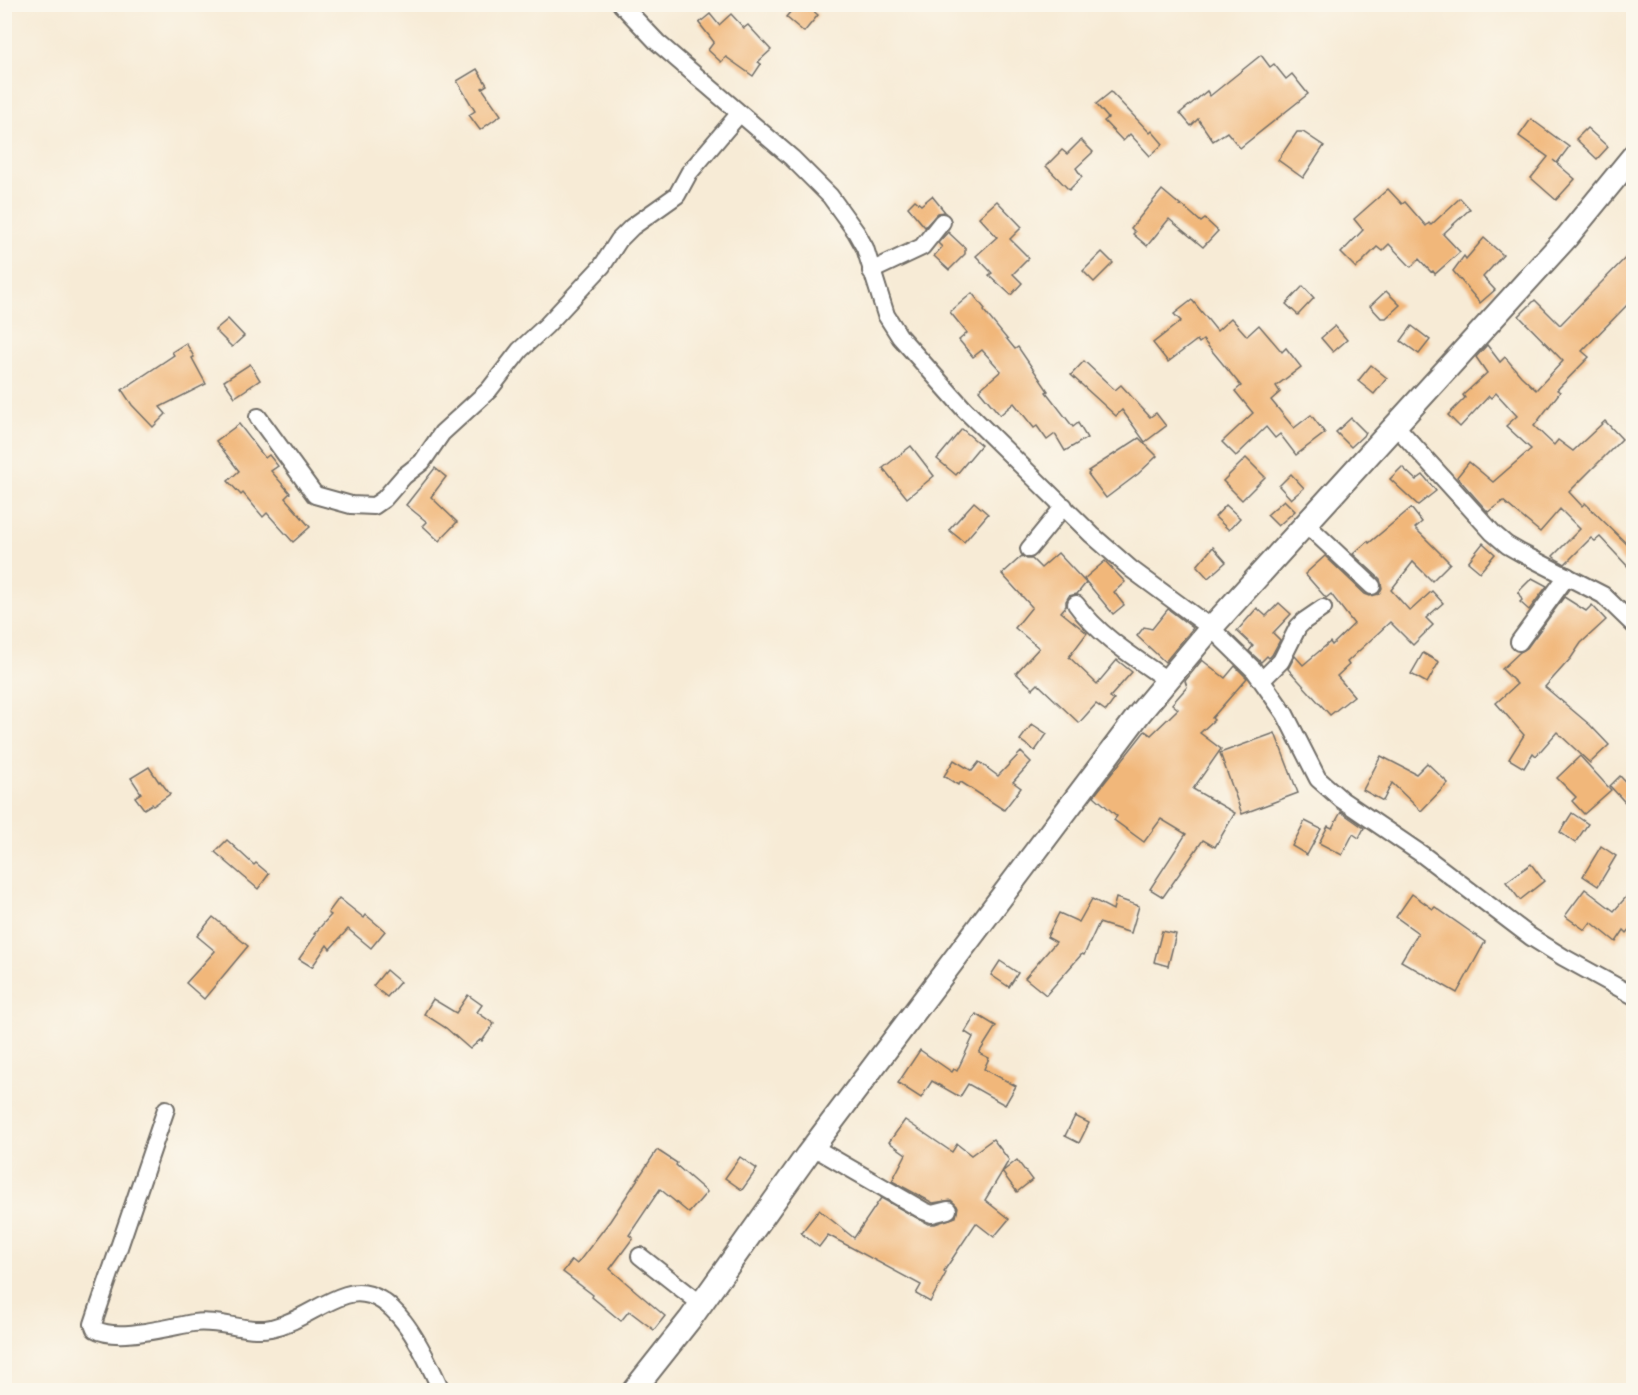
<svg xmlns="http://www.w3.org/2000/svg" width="1638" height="1395" viewBox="0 0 1638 1395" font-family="Kalam,sans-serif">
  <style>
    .building { fill: #f1b77a }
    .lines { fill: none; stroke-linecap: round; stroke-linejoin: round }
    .street-casing { stroke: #726e67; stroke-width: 20 }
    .secondary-casing { stroke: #726e67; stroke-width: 26 }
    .street { stroke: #fff; stroke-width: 16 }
    .secondary { stroke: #fff; stroke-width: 22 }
  </style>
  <rect width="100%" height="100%" fill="#fbf7ec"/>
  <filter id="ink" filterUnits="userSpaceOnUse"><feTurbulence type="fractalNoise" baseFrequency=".0167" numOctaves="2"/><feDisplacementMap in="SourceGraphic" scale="12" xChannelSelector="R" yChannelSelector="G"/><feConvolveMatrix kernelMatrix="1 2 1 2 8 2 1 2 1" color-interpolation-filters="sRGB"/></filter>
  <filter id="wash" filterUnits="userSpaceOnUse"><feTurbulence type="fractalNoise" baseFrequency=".008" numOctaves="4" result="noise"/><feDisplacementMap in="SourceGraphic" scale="24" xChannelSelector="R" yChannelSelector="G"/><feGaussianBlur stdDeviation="1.35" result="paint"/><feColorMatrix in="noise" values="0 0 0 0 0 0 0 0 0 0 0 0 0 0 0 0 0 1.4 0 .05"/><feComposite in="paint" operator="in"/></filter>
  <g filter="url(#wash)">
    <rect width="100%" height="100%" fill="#f7ebd6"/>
    <g id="blocks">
      <g class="building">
        <path d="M797,4H805L818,15L804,32L786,17Z"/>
        <path d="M710,14L719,25L731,14L744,28L748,25L771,50L758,62L761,64L753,76L726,57L721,62L708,50L714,42L699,23Z"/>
        <path d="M1261,55L1270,67L1274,64L1286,79L1292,74L1308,94L1240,148L1227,132L1213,141L1198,119L1191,126L1180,113L1207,91L1210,96Z"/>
        <path d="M477,69L487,85L482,88L501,115L480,130L469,115L475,111L457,81Z"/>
        <path d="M1111,92L1150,133L1152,131L1163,144L1150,156L1130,134L1123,141L1104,121L1108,118L1096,104Z"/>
        <path d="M1531,119L1569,147L1557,163L1553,160L1575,179L1556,200L1531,178L1548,157L1519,136Z"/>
        <path d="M1587,128L1608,147L1597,159L1576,139Z"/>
        <path d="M1297,132H1303L1324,146L1303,178L1278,160Z"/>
        <path d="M1081,140L1093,152L1076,168L1082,177L1069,190L1046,166L1062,150L1067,154Z"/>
        <path d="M1388,189L1402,204L1405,202L1426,226L1429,223L1431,225L1460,198L1470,209L1443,234L1460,252L1435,274L1433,271L1431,272L1419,259L1411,267L1389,244L1382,251L1377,247L1356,268L1341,253L1363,230L1354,219Z"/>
        <path d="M1162,190L1181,206L1182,205L1201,222L1205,219L1218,231L1203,247L1169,219L1147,246L1133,234L1135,232L1131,228Z"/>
        <path d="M932,196L945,212L938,213L925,227L908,207L915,200L921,205Z"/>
        <path d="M997,201L1022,227L1010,239L1029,258L1013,274L1022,283L1011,295L989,275L992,273L976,256L997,237L979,217Z"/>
        <path d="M948,232L965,248V254L949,270L934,256L942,247L938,243Z"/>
        <path d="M1484,238L1503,255L1483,277L1495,290L1480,303L1453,271L1464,256L1466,259Z"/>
        <path d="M1634,249V298L1582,351L1589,357L1557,390L1560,392L1534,426L1554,445L1558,440L1573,451L1605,421L1622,439L1569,492L1582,506L1585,503L1634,551V573L1600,537L1595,541L1591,538L1565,564L1556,559L1553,556L1580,529L1560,509L1540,532L1503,501L1488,512L1457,477L1469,462L1493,482L1531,449L1506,426L1517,416L1496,393L1491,398L1489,396L1460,427L1448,415L1465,398L1463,395L1487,373L1476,357L1487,345L1500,362L1505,357L1521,376L1536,390L1563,361L1519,316L1535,300L1560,325Z"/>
        <path d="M1102,252L1113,263L1094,282L1083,271Z"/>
        <path d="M1303,286L1314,298L1298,315L1286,304Z"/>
        <path d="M1386,291L1400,305L1386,318H1381L1370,306Z"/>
        <path d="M972,293L985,309L984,311L1015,349L1018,347L1048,391L1046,392L1073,427L1078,423L1087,438L1065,451L1055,434L1047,440L1037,426L1034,428L1014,403L1000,415L979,390L1001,371L982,350L973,357L959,340L967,333L950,312Z"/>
        <path d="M1192,300L1217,331L1231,318L1247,336L1259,325L1282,352L1286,348L1301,367L1276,386L1280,392L1271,400L1294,428L1311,415L1325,433L1296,455L1280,434L1275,438L1266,427L1236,456L1222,442L1253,413L1235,391L1241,386L1203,340L1199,343L1197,340L1168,362L1153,343L1181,321L1174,314Z"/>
        <path d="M228,319L244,336L232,347L215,330Z"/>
        <path d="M1335,326L1347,340L1333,352L1321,338Z"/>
        <path d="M1412,326L1430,340L1419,354L1401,341Z"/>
        <path d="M186,343L194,357L192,358L206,384L160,407L166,414L153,427L132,405L122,390L174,355L172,352Z"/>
        <path d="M1084,361L1115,390L1121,385L1150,417L1156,413L1166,426L1145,442L1122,410L1116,416L1071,375Z"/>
        <path d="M250,364L260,380L235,397L224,381Z"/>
        <path d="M1371,365L1387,378L1374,394L1358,381Z"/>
        <path d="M1351,418L1366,433L1351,447L1336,432Z"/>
        <path d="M239,424L265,458L269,455L278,466L271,471L290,493L285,498L310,527L293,542L267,513L263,517L243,493L241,495L228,481L239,471L216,441Z"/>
        <path d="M962,429L981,445L956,475L937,459Z"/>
        <path d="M1139,438L1157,456L1138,474L1106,498L1088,474L1090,472L1088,471Z"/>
        <path d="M911,446L934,476L907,498L883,468Z"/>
        <path d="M1246,458L1265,477L1242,500L1223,481Z"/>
        <path d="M1402,467L1416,480L1423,475L1436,491L1418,505L1390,479Z"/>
        <path d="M435,468L446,477L431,497L457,522L439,541L423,526L427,522L406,505Z"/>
        <path d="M1291,474L1304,488L1291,499L1279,486Z"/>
        <path d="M1284,500L1295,511L1278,526L1267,515Z"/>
        <path d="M974,502L988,514L964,542L949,530Z"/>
        <path d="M1226,505L1240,518L1229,530L1215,517Z"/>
        <path d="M1411,508L1422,522L1415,528L1450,563L1432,581L1413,562L1391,590L1410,611L1432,591L1443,603L1426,618L1433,625L1413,645L1390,622L1347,662L1349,665L1337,676L1354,696L1330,715L1288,669L1295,656L1303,665L1330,642L1332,645L1354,624L1331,594L1326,598L1305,574L1325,556L1365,594L1370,596L1379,594L1382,588L1380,579L1353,554L1368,541L1369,543Z"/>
        <path d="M1483,543L1495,554L1480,572L1468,562Z"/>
        <path d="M1213,547L1226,562L1208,578L1197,566Z"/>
        <path d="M1058,553L1086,583L1077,594L1069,596L1066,601V606L1061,612L1087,633L1069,657L1097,684L1117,660L1132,672L1110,697L1114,700L1106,711L1096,704L1079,723L1038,684L1033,689L1016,673L1039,648L1015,628L1032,607L1002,574L1022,556L1027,559H1032L1041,568Z"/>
        <path d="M1105,561L1125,582L1114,592L1124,605L1113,614L1084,579Z"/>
        <path d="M1532,578L1547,586L1529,610L1520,602L1522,600L1518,592Z"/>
        <path d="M1564,597L1586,611L1592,605L1606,620L1581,643L1571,658L1545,687L1590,725L1609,745L1590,763L1557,732L1536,756L1533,753L1524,768L1509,759L1524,735L1496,703L1517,684L1502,669L1520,652L1527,648Z"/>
        <path d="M1279,603L1291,614L1273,633L1280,640L1272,655L1269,658L1267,656L1261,662L1249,651L1253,646L1237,631L1257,608L1266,616Z"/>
        <path d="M1168,609L1193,628L1165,662L1137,636L1144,627L1152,629Z"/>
        <path d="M1423,653L1439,662L1427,683L1411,674Z"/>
        <path d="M1202,660L1225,678L1235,666L1247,678L1212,718L1214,720L1200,733L1221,749L1193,789L1235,813L1215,847L1203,840L1163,897L1150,889L1186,834L1161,819L1144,842L1114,820L1117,816L1094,796L1145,731L1151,735L1178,709L1172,704L1187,687L1185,681Z"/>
        <path d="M1032,724L1047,734L1035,751L1020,740Z"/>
        <path d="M1275,733L1298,793L1242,814L1220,753Z"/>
        <path d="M1021,752L1031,762L1013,782L1021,788L1004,810L961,782L958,785L944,776L954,760L972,771L979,762L998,776Z"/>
        <path d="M1381,756L1416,774L1427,763L1448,783L1421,811L1392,783L1383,801L1363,790Z"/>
        <path d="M1580,756L1611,790L1584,814L1572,801L1576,797L1557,778Z"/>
        <path d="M149,767L159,782L160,781L170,794L153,806L152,804L144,809L135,797L141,793L131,778Z"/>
        <path d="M1620,776L1634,791V812L1610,786Z"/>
        <path d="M1341,812L1364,828L1359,838L1353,834L1342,855L1319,843L1328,826L1332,828Z"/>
        <path d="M1572,813L1588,824L1575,843L1560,832Z"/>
        <path d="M1305,821L1321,829L1307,855L1292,846Z"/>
        <path d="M227,840L254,865L256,863L269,874L258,889L215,852Z"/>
        <path d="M1601,846L1616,856L1598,886L1583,876Z"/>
        <path d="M1531,864L1544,881L1520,900L1506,882Z"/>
        <path d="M1634,888V925L1627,933L1624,930L1616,942L1591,922L1585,930L1565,916L1585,889L1614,911Z"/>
        <path d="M1412,894L1433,909L1435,907L1485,942L1457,993L1401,961L1418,933L1396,917Z"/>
        <path d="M339,898L364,918L366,915L385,931L371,948L348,929L330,949L327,945L312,967L299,959L316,935L314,934L331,915L328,913Z"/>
        <path d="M1116,898L1139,906L1131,933L1099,923L1084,955L1082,954L1046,995L1025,978L1056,942L1047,937L1059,913L1079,922L1092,899L1113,910Z"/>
        <path d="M213,917L248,946L204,999L186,983L215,951L197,936Z"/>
        <path d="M1162,931L1176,934L1168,966L1154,962Z"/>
        <path d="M1000,961L1018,973L1009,987L991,975Z"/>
        <path d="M386,970L400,982L387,997L373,986Z"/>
        <path d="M468,995L482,1005L477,1012L494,1024L482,1041L480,1040L470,1049L446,1028L424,1014L433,999L456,1013Z"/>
        <path d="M976,1014L996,1026L979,1053L989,1058L984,1069L1016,1086L1005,1105L968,1084L960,1097L932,1081L921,1098L898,1083L920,1050L952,1072L954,1069L957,1071L973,1037L965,1032Z"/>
        <path d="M1075,1116L1089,1123L1079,1143L1065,1136Z"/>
        <path d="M905,1120L952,1152L957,1144L971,1155L993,1139L1009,1160L1002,1172L1017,1160L1032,1180L1017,1192L1002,1172L985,1200L1009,1219L994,1237L976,1223L944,1271L946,1273L930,1302L916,1294L921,1285L828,1235L819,1247L801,1233L819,1210L854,1238L881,1198L928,1224H935L956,1217L958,1207L951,1200L933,1203L892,1181L906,1154L889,1142Z"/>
        <path d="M657,1150L677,1163L676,1165L707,1192L689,1213L660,1189L629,1235L633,1238L610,1269L665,1316L654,1330L629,1311L621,1321L592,1297L593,1295L563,1272L572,1260L577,1264L610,1221Z"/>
        <path d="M740,1157L757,1169L742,1190L725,1178Z"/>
      </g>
    </g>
  </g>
  <g filter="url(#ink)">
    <use href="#blocks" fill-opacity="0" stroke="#726e67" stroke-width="1.5"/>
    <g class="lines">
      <defs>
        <g id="street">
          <path d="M621,4L657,42L792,158L830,196L856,232L865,248L886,315L900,337L964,409L1092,535L1131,569L1211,628L1254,670L1285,714L1318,779L1342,800L1423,855L1531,937L1563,957L1634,996"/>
          <path d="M871,271L922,247L942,222"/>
          <path d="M258,417L315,495L351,505L374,506L384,499L404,476L422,462L442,433L489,390L520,350L546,326L602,266L619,240L632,227L677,195L689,173L739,114"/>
          <path d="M1394,424L1493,533L1507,545L1521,553L1603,595L1634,625"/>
          <path d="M1306,524L1372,586"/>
          <path d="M1029,549L1064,506"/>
          <path d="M1076,604C1099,636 1135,658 1167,680"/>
          <path d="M1519,642L1567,576"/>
          <path d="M1262,680L1281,661L1298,627L1304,621L1323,608"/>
          <path d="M166,1109L96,1315L93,1324L95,1329C116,1342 169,1327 193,1323C219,1319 246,1333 271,1328C299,1322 320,1303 346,1295C394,1280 426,1357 441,1390"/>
          <path d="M813,1147L924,1211L932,1214L948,1210"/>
          <path d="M640,1256L701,1304"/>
        </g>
        <path id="secondary" d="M634,1390L691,1318L807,1155L1140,713L1211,628L1567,237L1634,155"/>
      </defs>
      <use href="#street" class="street-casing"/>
      <use href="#secondary" class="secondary-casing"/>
      <use href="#street" class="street"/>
      <use href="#secondary" class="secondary"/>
    </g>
  </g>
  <rect width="1638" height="1395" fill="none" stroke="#fbf7ec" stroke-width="24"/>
</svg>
